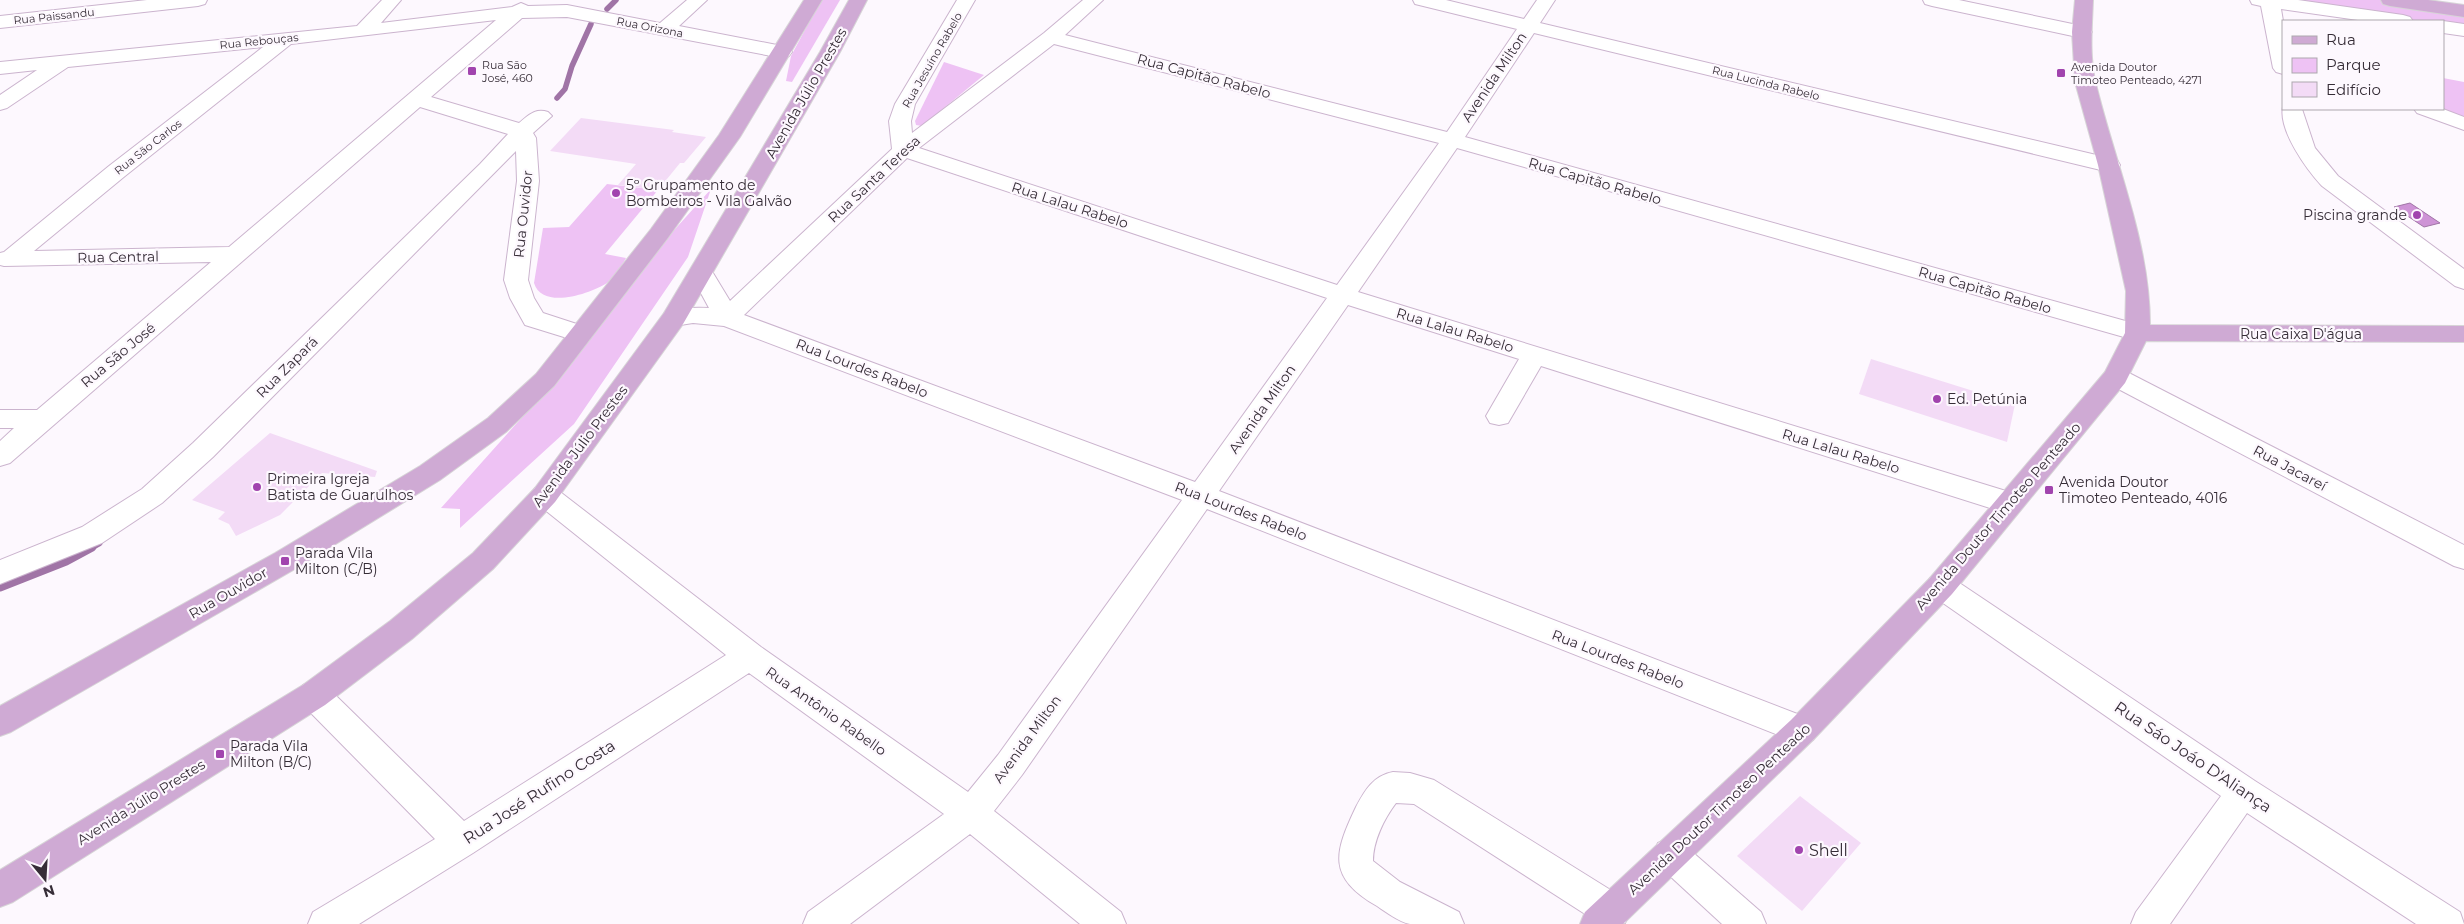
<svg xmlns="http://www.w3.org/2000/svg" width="2464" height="924" viewBox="0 0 2464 924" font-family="Montserrat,sans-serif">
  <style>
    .green { fill: #eec2f4 }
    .water { fill: #ce93d6; stroke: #a074a6 }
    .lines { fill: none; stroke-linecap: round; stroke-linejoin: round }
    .stream-far2 { stroke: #a074a6; stroke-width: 5.5 }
    .stream-far1 { stroke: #a074a6; stroke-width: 7 }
    .stream { stroke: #a074a6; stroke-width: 9 }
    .building { fill: #f3dbf6 }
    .minor-casing { stroke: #cbb4ce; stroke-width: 2 }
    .major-casing { stroke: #d7d5d7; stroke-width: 2 }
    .minor { fill: #fff; fill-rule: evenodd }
    .major { fill: #cfaad4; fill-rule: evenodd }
    .poi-dot { fill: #a144ae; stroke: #fdf8fe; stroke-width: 2 }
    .labels { text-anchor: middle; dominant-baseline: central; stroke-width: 4.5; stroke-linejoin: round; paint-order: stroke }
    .far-street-label { font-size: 11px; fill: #362d37; stroke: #fdf8fe }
    .far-poi-label { font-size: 11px; fill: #362d37; stroke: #fdf8fe; text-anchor: start }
    .street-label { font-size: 14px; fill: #362d37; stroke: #fdf8fe }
    .poi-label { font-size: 14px; fill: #362d37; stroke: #fdf8fe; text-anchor: start }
    .near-street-label { font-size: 16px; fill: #362d37; stroke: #fdf8fe }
    .near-poi-label { font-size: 16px; fill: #362d37; stroke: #fdf8fe; text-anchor: start }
  </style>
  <rect width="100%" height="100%" fill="#fdf8fe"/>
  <g class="green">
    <path d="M821,0H840L792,82L786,81L791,56Z"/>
    <path d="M2270,0H2381L2464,12V29L2443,25V21H2414Z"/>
    <path d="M944,62L984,75L922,126L916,125L915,121Z"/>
    <path d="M2443,78L2464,82V122L2430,109H2443Z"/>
    <path d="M607,184L658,190L605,254L626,258C621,267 615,277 607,283C590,294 542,310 534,283L543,228L569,227Z"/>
    <path d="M711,189L688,257L574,424L460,528V509L441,508L559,376L651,256Z"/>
  </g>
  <path class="water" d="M2410,203L2440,223L2424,227L2394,207Z"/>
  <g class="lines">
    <g class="stream-far2">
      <path d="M607,9L616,0"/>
      <path d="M557,98L565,89L572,66L591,24"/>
    </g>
    <path class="stream-far1" d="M90,548L99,543"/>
    <path class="stream" d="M0,587L66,561L92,547"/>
  </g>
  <g class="building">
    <path d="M581,118L674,130L672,132L706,137L684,163H680L658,190L618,185L636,164L550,151Z"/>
    <path d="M1871,359L2015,404L2007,442L1859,394Z"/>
    <path d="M270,433L377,471L375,477L322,473L280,515L236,536L229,524L218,519L225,512L192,500Z"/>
    <path d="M1800,796L1861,843L1802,911L1737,856Z"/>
  </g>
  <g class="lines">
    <defs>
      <g id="minor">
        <path d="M147,0H207L205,4L198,6L0,28V16Z"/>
        <path d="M382,0H401L381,23L512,7L521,3L528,6L567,5L660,23L687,0H707L679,26L782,46L789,48L792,52L789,56L782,58L567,17L522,18L431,97L519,123C529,115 535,108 548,112L552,116L533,133L536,138L539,181L528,280L534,298L543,313L589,328L593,334L589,340L580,342L525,325L510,298L504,280L517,181L516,151L213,457L162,503L102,543L0,584V560L82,527L142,489L193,443L480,164L508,134L420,107L10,463L0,466V441L14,428H0V410H37L211,262L4,266L0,265V253L4,252L109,166L263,47L68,67L7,108L0,110V95L37,70L0,74V62L357,26ZM496,20L229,247L34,251L125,176L291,44Z"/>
        <path d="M957,0H975L915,104L911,121L912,133L1044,33L1083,0H1103L1065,35L1447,132L1517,29L1415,4L1413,0H1446L1524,19L1537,0H1555L1540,23L2109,158L2117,160L2120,165L2117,170L2109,172L1534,33L1465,137L2147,327L2151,333L2147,339L2138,341L1457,148L1358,292L2019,495L2023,503L2019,511L2009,514L1541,366L1508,423L1499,425L1490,423L1486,416L1519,359L1348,305L1219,491L1813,720L1818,730L1813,740L1802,744L1791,740L1207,509L1022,775L994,811L1121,912L1126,924H1080L970,834L850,924H803L808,912L944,814L749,673L473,853L359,924H308L313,912L435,839L303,705L298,695L303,685L314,682L325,685L464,821L726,655L535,502L531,495L535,488L545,484L555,488L761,647L968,792L998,755L1182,500L724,326L693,323L674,326L665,324L662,318L665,312C680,308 694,307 709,308L690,273L694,268L702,265L710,268L730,301L892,149L889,121L895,104ZM1054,44L1439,143L1337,285L919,148ZM907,158L1327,298L1195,482L744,315Z"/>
        <path d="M1923,0H1959L2082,26L2089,28L2092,32L2089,36L2082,38L1932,6L1925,4Z"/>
        <path d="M2250,0H2298L2403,15L2410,17L2413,21H2365L2281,9L2283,21V74L2276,72L2273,68L2261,6L2252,4Z"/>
        <path d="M2443,21L2464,24V36L2443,33Z"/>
        <path d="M2283,107L2302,109L2315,148L2338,176L2464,269V289L2455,286L2322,186C2307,170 2278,130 2283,107Z"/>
        <path d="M2414,109H2443L2464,117V130L2417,113Z"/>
        <path d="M2116,368L2125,371L2464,545V569L2454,566L2107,383L2103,377L2107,371Z"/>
        <path d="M1941,574L1952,578L2255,781L2460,912L2464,924H2416L2247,813L2170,924H2131L2136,912L2221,796L1930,594L1926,586L1930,578Z"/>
        <path d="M1393,772L1410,773L1434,780L1625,899L1630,911L1625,923H1599L1414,804L1396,803C1384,819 1373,841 1373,861L1400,882L1459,912L1464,924C1447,924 1427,924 1410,924C1399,922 1386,912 1377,906C1327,877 1334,853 1356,807C1365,790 1373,776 1393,772Z"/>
        <path d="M1670,838L1682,843L1761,912L1766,924H1722L1658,865L1653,854L1658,843Z"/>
      </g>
      <g id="major">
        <path d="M804,0H822L740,137L667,239L554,386L506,432L440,480L295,569L11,732L0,736V706L275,553L420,466L488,418L536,374L651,229L719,135Z"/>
        <path d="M849,0H867L840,52L683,324L555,502L493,569L412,639L325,705L13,902L0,907V870L303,685L390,621L473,553L535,488L664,313L820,52Z"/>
        <path d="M2075,0H2093C2092,27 2089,57 2096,84C2115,163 2150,242 2150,325L2464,326V342L2146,341L2125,383L1952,594L1813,740L1623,924H1580L1585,912L1791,720L1930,578L2105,372L2125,333L2126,291L2098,165L2075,82L2072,32Z"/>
        <path d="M2381,0H2428L2464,5V17L2390,6L2383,4Z"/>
      </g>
    </defs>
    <use href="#minor" class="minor-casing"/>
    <use href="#major" class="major-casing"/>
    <use href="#minor" class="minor"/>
    <use href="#major" class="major"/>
  </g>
  <g class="poi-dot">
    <rect x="467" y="66" width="10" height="10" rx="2.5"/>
    <rect x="2056" y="68" width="10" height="10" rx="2.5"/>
    <circle cx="616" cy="193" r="5"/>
    <circle cx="2417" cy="215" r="5"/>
    <circle cx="1937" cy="399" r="5"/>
    <circle cx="257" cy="487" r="5"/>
    <rect x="2044" y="485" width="10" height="10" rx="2.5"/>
    <rect x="280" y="556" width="10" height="10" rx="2.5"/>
    <rect x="215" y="749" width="10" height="10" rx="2.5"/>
    <circle cx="1799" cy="850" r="5"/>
  </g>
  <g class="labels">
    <g class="far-street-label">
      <text transform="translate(54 16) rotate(-6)">Rua Paissandu</text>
      <text transform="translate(650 27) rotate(11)">Rua Orizona</text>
      <text transform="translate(259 41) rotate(-6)">Rua Rebouças</text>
      <text transform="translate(932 60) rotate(-60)">Rua Jesuíno Rabelo</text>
      <text transform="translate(1766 83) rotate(14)">Rua Lucinda Rabelo</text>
      <text transform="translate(148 147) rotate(-38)">Rua São Carlos</text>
    </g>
    <g class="far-poi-label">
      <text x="482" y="65">Rua São<tspan x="482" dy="13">José, 460</tspan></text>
      <text x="2071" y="67">Avenida Doutor<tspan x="2071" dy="13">Timoteo Penteado, 4271</tspan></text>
    </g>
    <g class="street-label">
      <text transform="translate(1204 76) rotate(15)">Rua Capitão Rabelo</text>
      <text transform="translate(1494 77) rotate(-56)">Avenida Milton</text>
      <text transform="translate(806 93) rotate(-60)">Avenida Júlio Prestes</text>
      <text transform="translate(874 179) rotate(-43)">Rua Santa Teresa</text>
      <text transform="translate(1595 181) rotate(16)">Rua Capitão Rabelo</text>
      <text transform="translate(1070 205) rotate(18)">Rua Lalau Rabelo</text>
      <text transform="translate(523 214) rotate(-84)">Rua Ouvidor</text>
      <text transform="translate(118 257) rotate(-1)">Rua Central</text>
      <text transform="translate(1985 290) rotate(16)">Rua Capitão Rabelo</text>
      <text transform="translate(1455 330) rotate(17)">Rua Lalau Rabelo</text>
      <text x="2301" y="334">Rua Caixa D'água</text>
      <text transform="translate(118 355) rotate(-40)">Rua São José</text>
      <text transform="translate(287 367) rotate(-45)">Rua Zapará</text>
      <text transform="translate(862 368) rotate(21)">Rua Lourdes Rabelo</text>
      <text transform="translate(1262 409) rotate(-55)">Avenida Milton</text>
      <text transform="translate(580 446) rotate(-53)">Avenida Júlio Prestes</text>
      <text transform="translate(1841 451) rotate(17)">Rua Lalau Rabelo</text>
      <text transform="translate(2290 468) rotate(28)">Rua Jacareí</text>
      <text transform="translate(1241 511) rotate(21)">Rua Lourdes Rabelo</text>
      <text transform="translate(1998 516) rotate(-49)">Avenida Doutor Timoteo Penteado</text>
      <text transform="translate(228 593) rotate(-30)">Rua Ouvidor</text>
      <text transform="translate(1618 659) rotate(21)">Rua Lourdes Rabelo</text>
      <text transform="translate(826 711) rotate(35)">Rua Antônio Rabello</text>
      <text transform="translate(1027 739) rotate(-54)">Avenida Milton</text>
      <text transform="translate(141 802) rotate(-32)">Avenida Júlio Prestes</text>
      <text transform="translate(1719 809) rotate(-43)">Avenida Doutor Timoteo Penteado</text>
    </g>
    <g class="poi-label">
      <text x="626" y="185">5º Grupamento de<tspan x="626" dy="16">Bombeiros - Vila Galvão</tspan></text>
      <text x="2407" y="215" text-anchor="end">Piscina grande</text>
      <text x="1947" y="399">Ed. Petúnia</text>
      <text x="267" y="479">Primeira Igreja<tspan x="267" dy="16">Batista de Guarulhos</tspan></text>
      <text x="2059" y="482">Avenida Doutor<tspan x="2059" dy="16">Timoteo Penteado, 4016</tspan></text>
      <text x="295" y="553">Parada Vila<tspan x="295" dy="16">Milton (C/B)</tspan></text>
      <text x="230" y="746">Parada Vila<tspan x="230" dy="16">Milton (B/C)</tspan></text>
    </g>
    <g class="near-street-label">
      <text transform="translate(2193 757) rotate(34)">Rua Sáo Joáo D'Aliança</text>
      <text transform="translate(539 792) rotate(-33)">Rua José Rufino Costa</text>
    </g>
    <g class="near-poi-label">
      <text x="1809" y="850">Shell</text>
    </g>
  </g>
  <rect x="2282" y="20" width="162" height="90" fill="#fdf8fe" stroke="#ada7ae"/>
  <rect x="2292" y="36" width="25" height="8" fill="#cfaad4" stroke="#ada7ae"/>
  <text x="2326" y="45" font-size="15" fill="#362d37">Rua</text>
  <rect x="2292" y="58" width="25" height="15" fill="#eec2f4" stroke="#ada7ae"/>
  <text x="2326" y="70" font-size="15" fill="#362d37">Parque</text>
  <rect x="2292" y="82" width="25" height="15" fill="#f3dbf6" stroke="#ada7ae"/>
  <text x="2326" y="95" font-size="15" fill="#362d37">Edifício</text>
  <g transform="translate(45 879) rotate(162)" stroke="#fdf8fe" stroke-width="4" paint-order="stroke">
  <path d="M0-4L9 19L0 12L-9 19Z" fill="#362d37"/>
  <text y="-8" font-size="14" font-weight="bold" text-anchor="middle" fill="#362d37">N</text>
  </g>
</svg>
